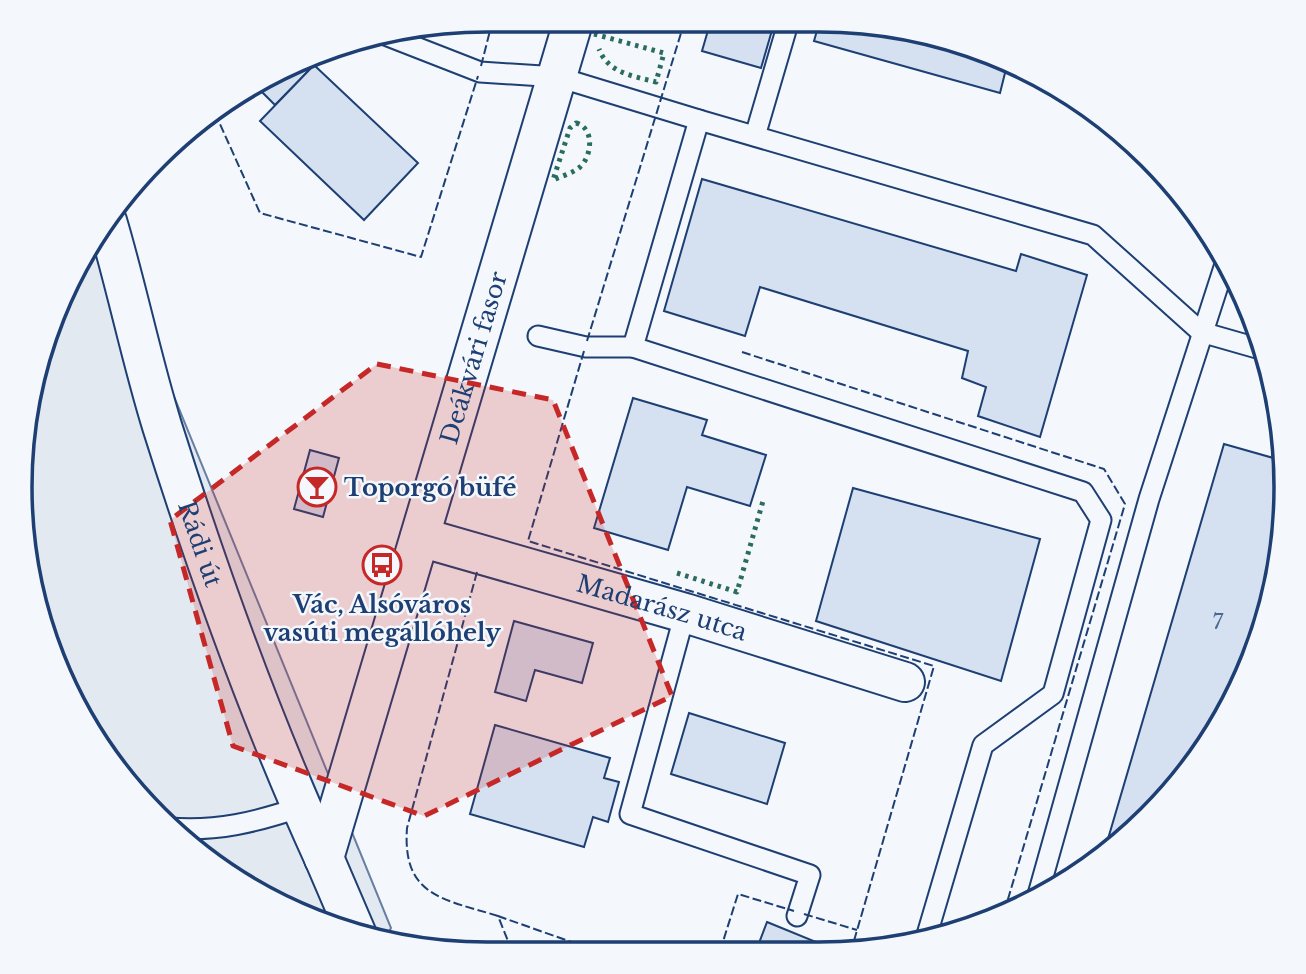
<svg xmlns="http://www.w3.org/2000/svg" width="1306" height="974" viewBox="0 0 1306 974" font-family="'Libre Baskerville',serif">
  <style>
    .green { fill: #e3e9f0; stroke: #687fa3; stroke-width: 2 }
    .building { fill: #d5e0f0; stroke: #1d3f73; stroke-width: 2 }
    .lines { fill: none; stroke-linecap: round; stroke-linejoin: round }
    .service-casing { stroke: #1d3f73; stroke-width: 23 }
    .minor-casing { stroke: #1d3f73; stroke-width: 42 }
    .tertiary-casing { stroke: #1d3f73; stroke-width: 42 }
    .secondary-casing { stroke: #1d3f73; stroke-width: 42 }
    .service { stroke: #f4f7fb; stroke-width: 19 }
    .minor { stroke: #f4f7fb; stroke-width: 38 }
    .tertiary { stroke: #f4f7fb; stroke-width: 38 }
    .secondary { stroke: #f4f7fb; stroke-width: 38 }
    .hedge { stroke: #2c6c60; stroke-width: 5; stroke-dasharray: 3.5 5; stroke-linecap: butt }
    .fence { stroke: #1d3f73; stroke-width: 2; stroke-dasharray: 9 3.5; stroke-linecap: butt }
    .marked { fill: #c62828; fill-opacity: 0.2; stroke: #c62828; stroke-width: 5; stroke-dasharray: 14 9; stroke-linejoin: round }
    .labels { text-anchor: middle; dominant-baseline: central; stroke-width: 5; stroke-linejoin: round; paint-order: stroke }
    .number-label { font-size: 21px; fill: #4b6792 }
    .street-label { font-size: 24px; fill: #1d3f73; stroke: #f4f7fb }
    .poi-label { font-size: 24px; font-weight: bold; fill: #1d3f73; stroke: #f4f7fb; text-anchor: start }
    .rim { fill: none; stroke: #1d3f73; stroke-width: 3.5 }
  </style>
  <rect width="100%" height="100%" fill="#f4f7fb"/>
  <path class="green" d="M104,225L391,928L384,941L336,930L253,892L157,818L98,747L44,638L20,517L28,395L68,280Z"/>
  <g class="building">
    <path d="M711,20H775L761,68L702,51Z"/>
    <path d="M820,20H849L940,35L1008,61L1000,93L814,41Z"/>
    <path d="M329,50L275,105L252,82H253Z"/>
    <path d="M314,65L418,163L364,220L260,121Z"/>
    <path d="M702,179L1016,271L1021,254L1087,275L1040,437L978,416L986,387L962,378L968,351L760,287L745,336L664,311Z"/>
    <path d="M633,398L707,420L702,435L766,455L750,506L687,487L668,550L594,528Z"/>
    <path d="M1224,444L1284,461L1287,487L1278,578L1251,666L1208,747L1150,817L1103,856Z"/>
    <path d="M310,450L339,458L323,517L294,509Z"/>
    <path d="M853,488L1040,539L1001,681L816,621Z"/>
    <path d="M514,621L593,643L582,683L535,670L526,701L495,692Z"/>
    <path d="M689,713L785,743L767,804L671,774Z"/>
    <path d="M495,725L610,758L604,778L619,782L608,822L593,817L584,847L470,814Z"/>
    <path d="M767,922L821,944L819,951H756Z"/>
  </g>
  <g class="lines">
    <defs>
      <g id="service">
        <path d="M380,33L480,72L558,77L699,120"/>
        <path d="M755,136L789,20"/>
        <path d="M538,336L586,347H633"/>
        <path d="M685,613L630,814L810,875L797,916"/>
        <path d="M169,828C217,832 256,822 301,807"/>
        <path d="M1037,898L1149,499L1226,261"/>
        <path d="M926,938L983,745L1053,694L1101,520L1083,492L633,347L699,120L1093,235L1201,332L1264,350"/>
      </g>
      <g id="minor">
        <path id="s1" d="M420,537L685,613L905,682"/>
      </g>
      <g id="tertiary">
        <path id="s2" d="M107,221C127,288 141,358 162,426C208,572 260,718 324,858"/>
        <path id="s3" d="M324,858L574,19"/>
      </g>
      <path id="secondary" d="M324,858L357,935"/>
    </defs>
    <use href="#service" class="service-casing"/>
    <use href="#minor" class="minor-casing"/>
    <use href="#tertiary" class="tertiary-casing"/>
    <use href="#secondary" class="secondary-casing"/>
    <use href="#service" class="service"/>
    <use href="#minor" class="minor"/>
    <use href="#tertiary" class="tertiary"/>
    <use href="#secondary" class="secondary"/>
    <g class="hedge">
      <path d="M594,34L664,53L656,82C633,76 608,73 599,49"/>
      <path d="M576,123C595,128 592,156 580,167C573,173 562,176 553,180L570,128Z"/>
      <path d="M677,573L737,592L763,501"/>
    </g>
    <g class="fence">
      <path d="M481,66L493,19"/>
      <path d="M215,113L260,213L421,257L478,76"/>
      <path d="M587,341L685,20"/>
      <path d="M584,351L528,541L934,666L851,951"/>
      <path d="M742,352L1104,469L1125,504L1003,916"/>
      <path d="M477,572L407,828C402,897 444,899 498,916"/>
      <path d="M804,914L857,930"/>
      <path d="M512,951L498,916L597,951"/>
      <path d="M720,951L738,894L794,911"/>
    </g>
  </g>
  <path class="marked" d="M377,364L553,400L672,696L424,816L233,746L170,520Z"/>
  <defs>
    <symbol id="bar-ring" viewBox="-11 -11 22 22"><circle r="9.5" fill="#f4f7fb" stroke="#c62828" stroke-width="1.5"/><path d="M-6-5H6L.8 .8V4.5H3.5V6h-7V4.5H-.8V.8Z" fill="#c62828"/></symbol>
    <symbol id="bus-ring" viewBox="-11 -11 22 22"><circle r="9.5" fill="#f4f7fb" stroke="#c62828" stroke-width="1.5"/><path d="M-5-6H5V4H4V6H2V4H-2V6H-4V4H-5ZM-3.5-4V0h7V-4ZM-3.5 1.2v1.5H-2V1.2ZM2 1.2v1.5H3.5V1.2Z" fill="#c62828"/></symbol>
  </defs>
  <g fill-rule="evenodd">
    <use href="#bar-ring" x="295" y="465" width="44" height="44"/>
    <use href="#bus-ring" x="360" y="543" width="44" height="44"/>
  </g>
  <g class="labels">
    <g class="number-label">
      <text x="1218" y="622">7</text>
    </g>
    <g class="street-label">
      <text stroke="none"><textPath href="#s3" startOffset="522">Deákvári fasor</textPath></text>
      <text stroke="none"><textPath href="#s2" startOffset="336">Rádi út</textPath></text>
      <text stroke="none"><textPath href="#s1" startOffset="252">Madarász utca</textPath></text>
    </g>
    <g class="poi-label">
      <text x="344" y="487">Toporgó büfé</text>
      <text x="382" y="604" text-anchor="middle">Vác, Alsóváros<tspan x="382" dy="28">vasúti megállóhely</tspan></text>
    </g>
  </g>
  <path d="M0 0H1306V974H0ZM487 32H819A455 455 0 0 1 1274 487V487A455 455 0 0 1 819 942H487A455 455 0 0 1 32 487V487A455 455 0 0 1 487 32Z" fill="#f4f7fb" fill-rule="evenodd"/>
  <path class="rim" d="M487 32H819A455 455 0 0 1 1274 487V487A455 455 0 0 1 819 942H487A455 455 0 0 1 32 487V487A455 455 0 0 1 487 32Z"/>
</svg>
